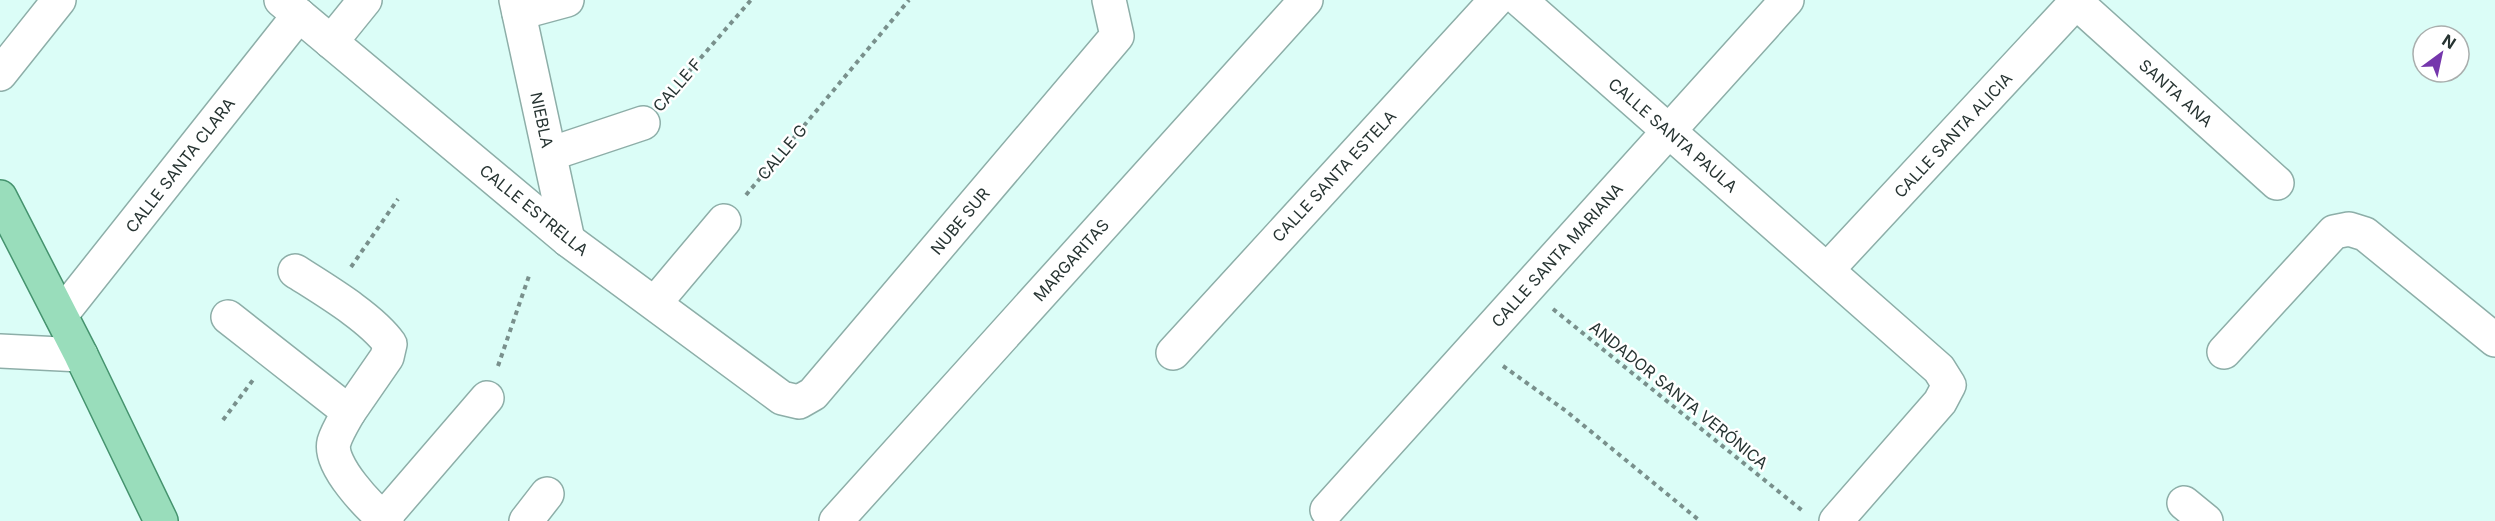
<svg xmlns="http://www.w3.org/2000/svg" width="2495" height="521" viewBox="0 0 2495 521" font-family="Inter,sans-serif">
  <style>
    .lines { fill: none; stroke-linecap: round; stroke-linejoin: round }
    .minor-casing { stroke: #8daea8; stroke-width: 36 }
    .major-casing { stroke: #45936e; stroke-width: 36 }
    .path { stroke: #79908c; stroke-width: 4; stroke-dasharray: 4.5 4.5; stroke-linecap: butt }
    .minor { stroke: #fff; stroke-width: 33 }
    .major { stroke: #9db; stroke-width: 33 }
    .labels { text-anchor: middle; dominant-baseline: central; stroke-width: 5; stroke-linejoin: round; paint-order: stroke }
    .street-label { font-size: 16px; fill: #273432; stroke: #fff }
  </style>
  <rect width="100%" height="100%" fill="#dbfdf7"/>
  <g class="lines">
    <defs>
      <g id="minor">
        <path d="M281,0L568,240L782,398L799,402L813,394L1117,36L1109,0"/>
        <path d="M516,0L568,240"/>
        <path d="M1520,0L1939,369L1949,385L1940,402L1836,521"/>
        <path d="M2076,2L2277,183"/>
        <path d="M519,13L567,0"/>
        <path d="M331,42L365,0"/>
        <path d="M0,74L59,0"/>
        <path d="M550,154L643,123"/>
        <path d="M1827,270L2078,0"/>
        <path d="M295,271C323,289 371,317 390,344L387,357L349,412"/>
        <path d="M655,303L724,221"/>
        <path d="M61,315L299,15"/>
        <path d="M228,317L349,412C344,421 337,432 334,442C328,465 370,508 387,521"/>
        <path d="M0,351L81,355"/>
        <path d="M2224,352L2334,232L2349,229L2365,234L2495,340"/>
        <path d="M1173,353L1496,0"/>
        <path d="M2184,503L2206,521"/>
        <path d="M1327,510L1787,0"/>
        <path d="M381,521L487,398"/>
        <path d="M526,521L547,494"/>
        <path d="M836,521L1306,0"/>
      </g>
      <path id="major" d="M0,197L81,355L161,521"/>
    </defs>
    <use href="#minor" class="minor-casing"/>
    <use href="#major" class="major-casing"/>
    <g class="path">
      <path d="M665,99L751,0"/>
      <path d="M746,195L909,0"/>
      <path d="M351,267L398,199"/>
      <path d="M1553,309L1804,512"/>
      <path d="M498,366L530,273"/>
      <path d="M1503,366L1566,411L1700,521"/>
      <path d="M223,420L253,380"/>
    </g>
    <use href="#minor" class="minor"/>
    <use href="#major" class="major"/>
  </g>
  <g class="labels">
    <g class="street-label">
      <text transform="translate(677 85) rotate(-49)">CALLE F</text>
      <text transform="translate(2176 93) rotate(42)">SANTA ANA</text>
      <text transform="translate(542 120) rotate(78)">NIEBLA</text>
      <text transform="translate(1673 135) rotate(41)">CALLE SANTA PAULA</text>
      <text transform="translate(1953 135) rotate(-47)">CALLE SANTA ALICIA</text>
      <text transform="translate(782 152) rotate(-50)">CALLE G</text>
      <text transform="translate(180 165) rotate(-52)">CALLE SANTA CLARA</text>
      <text transform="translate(1334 176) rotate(-47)">CALLE SANTA ESTELA</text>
      <text transform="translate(534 210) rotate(39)">CALLE ESTRELLA</text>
      <text transform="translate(960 221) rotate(-50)">NUBE SUR</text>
      <text transform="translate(1557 255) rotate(-48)">CALLE SANTA MARIANA</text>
      <text transform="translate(1071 260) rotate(-48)">MARGARITAS</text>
      <text transform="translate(1679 395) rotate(39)">ANDADOR SANTA VERÓNICA</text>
    </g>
  </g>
  <g transform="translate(2441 54) rotate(33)"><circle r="28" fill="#ffffff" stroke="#a9aead" stroke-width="1.5"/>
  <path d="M0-4.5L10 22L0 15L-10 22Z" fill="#7537ac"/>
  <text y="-9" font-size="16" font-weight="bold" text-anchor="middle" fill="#273432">N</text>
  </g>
</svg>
